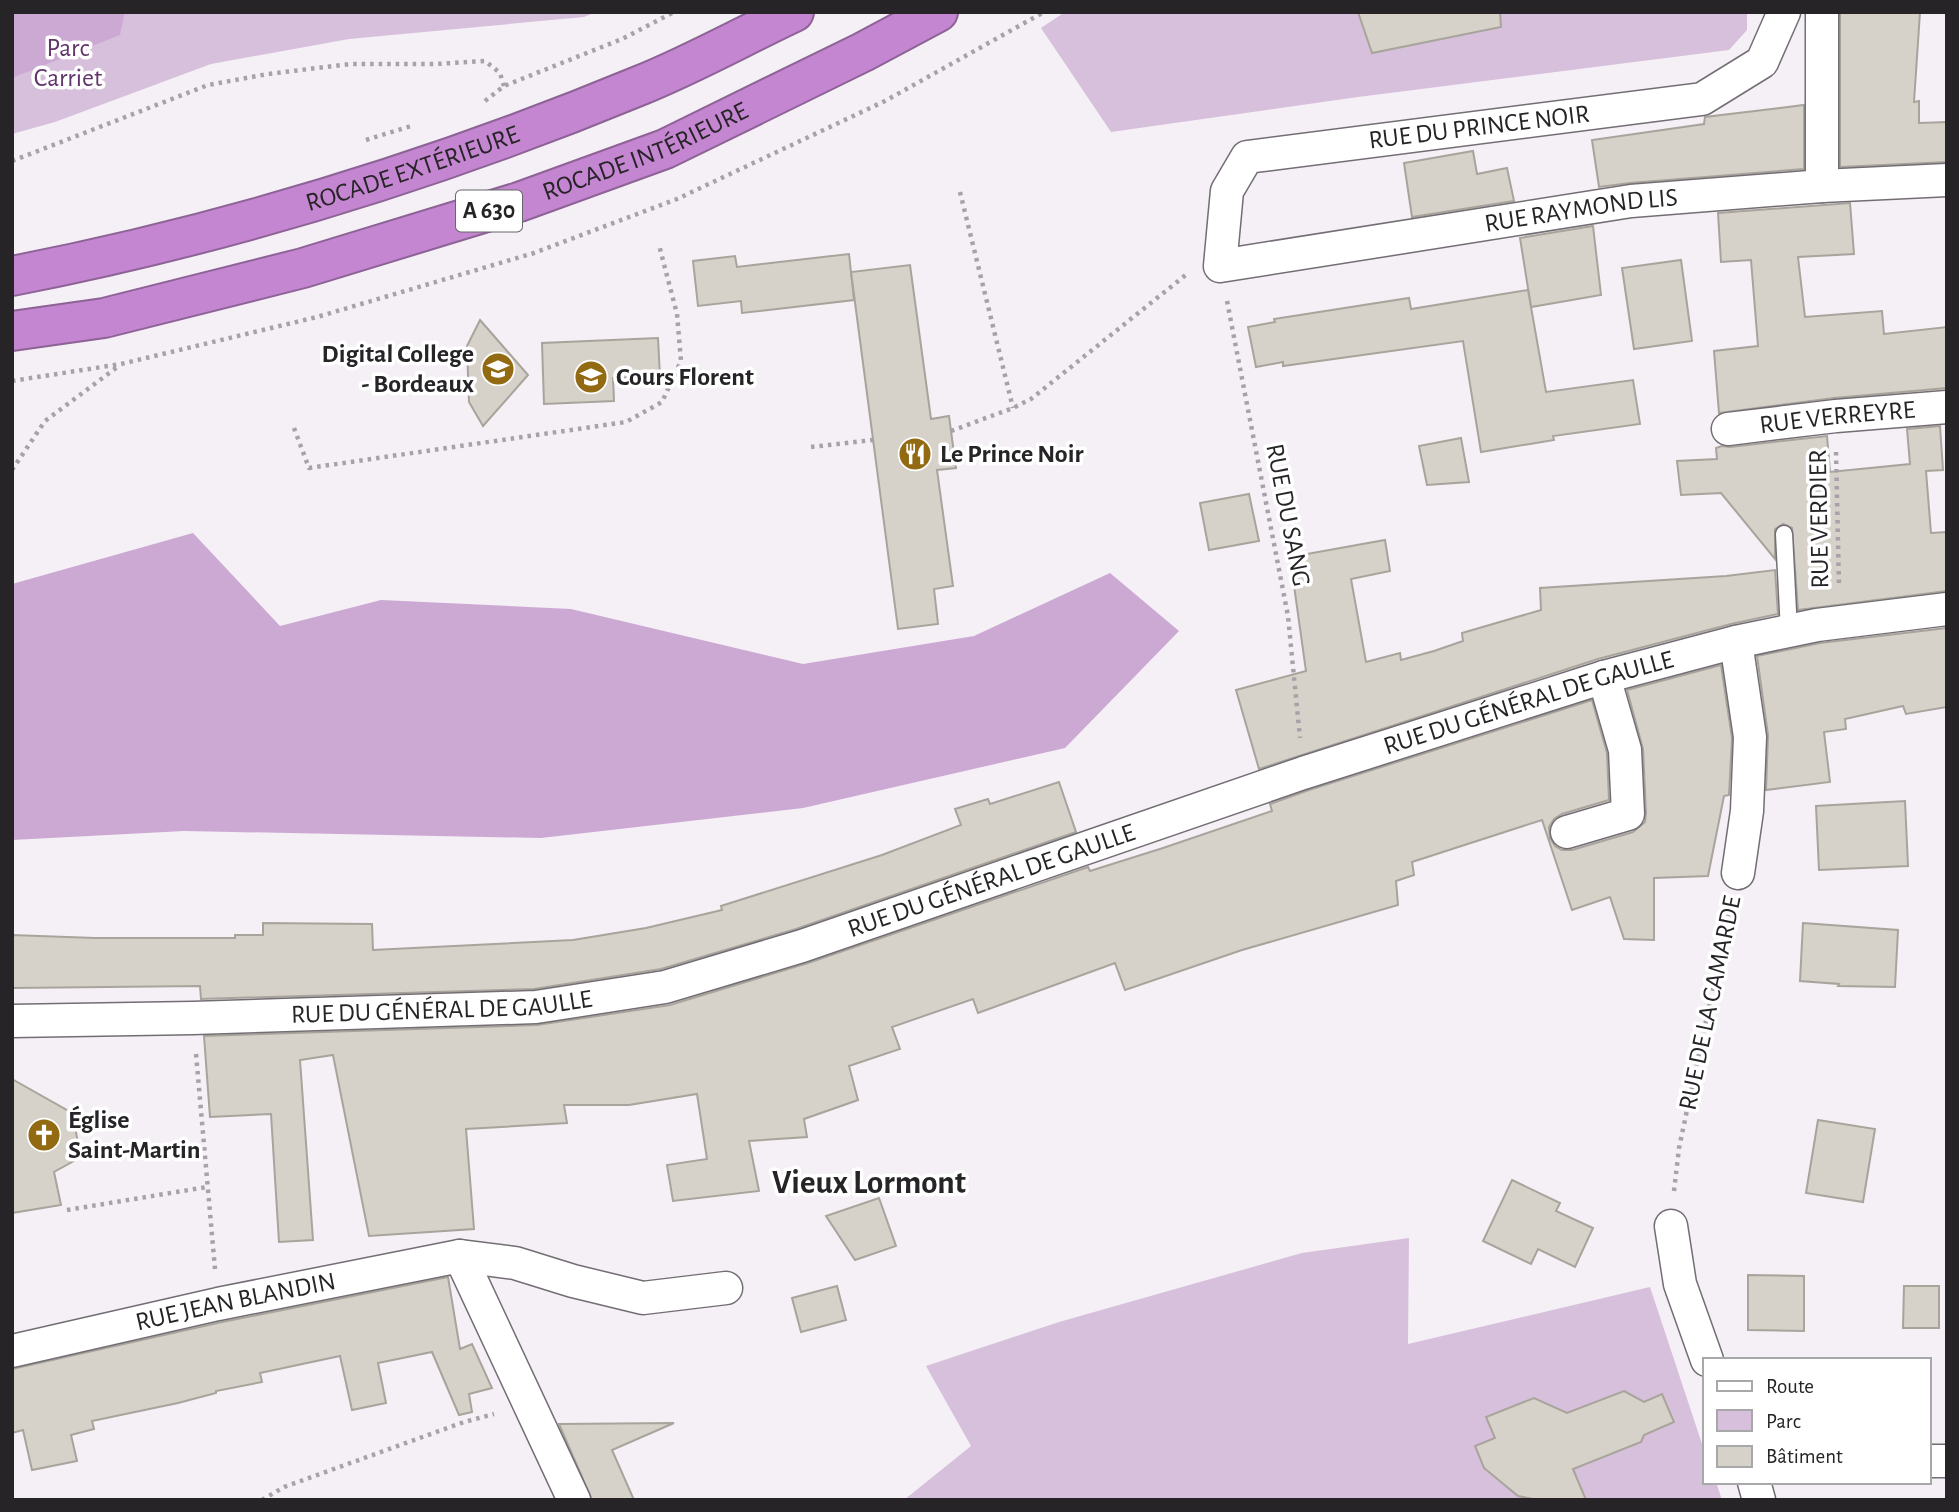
<svg xmlns="http://www.w3.org/2000/svg" width="1959" height="1512" viewBox="0 0 1959 1512" font-family="'Alegreya Sans',sans-serif">
  <style>
    .green { fill: #d7c0dc }
    .forest { fill: #cca9d3 }
    .building { fill: #d6d2ca; stroke: #a8a49c; stroke-width: 2 }
    .lines { fill: none; stroke-linecap: round; stroke-linejoin: round }
    .service-casing { stroke: #736d74; stroke-width: 19 }
    .minor-casing { stroke: #736d74; stroke-width: 35 }
    .motorway-casing { stroke: #8d6396; stroke-width: 42 }
    .path { stroke: #a7a2a8; stroke-width: 4.5; stroke-dasharray: 3.5 5; stroke-linecap: butt }
    .service { stroke: #fff; stroke-width: 16 }
    .minor { stroke: #fff; stroke-width: 32 }
    .motorway { stroke: #c485d1; stroke-width: 38 }
    .labels { text-anchor: middle; dominant-baseline: central; stroke-width: 7; stroke-linejoin: round; paint-order: stroke }
    .shield { fill: #fff; stroke: #676668; stroke-width: 2 }
    .shield-label { font-size: 24px; font-weight: bold; fill: #262427 }
    .park-label { font-size: 26px; fill: #61356a; stroke: #fff }
    .street-label { font-size: 26px; fill: #262427; stroke: #fff }
    .poi-label { font-size: 26px; font-weight: bold; fill: #262427; stroke: #fff; text-anchor: start }
    .district-label { font-size: 33px; font-weight: bold; fill: #262427; stroke: #fff }
  </style>
  <rect width="100%" height="100%" fill="#f5eff6"/>
  <g class="green">
    <path d="M12,12H596L584,17L349,39L211,64L55,122L12,134Z"/>
    <path d="M1065,12H1747V30L1729,50L1358,97L1111,132L1041,28Z"/>
    <path d="M1409,1238L1408,1344L1650,1287L1705,1453V1482H1716L1722,1500H904L971,1446L926,1366L1059,1322L1302,1253Z"/>
  </g>
  <g class="forest">
    <path d="M12,12H125L120,35L12,78Z"/>
    <path d="M193,533L280,626L381,600L571,609L803,664L974,636L1110,573L1179,631L1065,748L803,808L541,838L184,831L12,840V584Z"/>
  </g>
  <g class="building">
    <path d="M1358,12H1500L1501,27L1372,53Z"/>
    <path d="M1840,12H1920L1914,102L1919,101V123L1947,122V162L1840,167Z"/>
    <path d="M1804,105V169L1630,183L1599,187L1592,140L1704,124L1705,117Z"/>
    <path d="M1473,151L1477,174L1507,168L1514,201L1412,217L1404,163Z"/>
    <path d="M1850,203L1854,254L1798,257L1805,317L1882,311L1884,334L1947,327V388L1834,398L1719,413L1714,351L1758,346L1751,260L1721,262L1718,213Z"/>
    <path d="M1593,226L1601,295L1531,307L1520,238Z"/>
    <path d="M849,254L854,300L742,313L741,301L698,306L693,261L735,256L737,267Z"/>
    <path d="M1681,260L1692,341L1634,349L1622,268Z"/>
    <path d="M910,265L931,419L949,416L956,468L937,470L953,586L934,589L938,624L898,629L851,272Z"/>
    <path d="M1528,290L1546,392L1633,380L1640,424L1553,436L1554,440L1481,452L1463,341L1283,366V362L1256,367L1248,327L1275,322L1274,319L1409,298L1411,309Z"/>
    <path d="M480,320L528,375L483,426L469,402L467,346Z"/>
    <path d="M658,338L660,377L613,378L614,401L544,404L542,343Z"/>
    <path d="M1940,426L1943,470L1926,471L1931,533L1947,532V591L1798,610L1792,528L1783,524L1775,529V559L1721,493L1681,495L1677,461L1717,459L1716,448L1722,446L1730,447L1827,436L1830,472L1910,464L1907,429Z"/>
    <path d="M1461,438L1469,482L1427,485L1419,446Z"/>
    <path d="M1249,494L1259,541L1209,550L1200,503Z"/>
    <path d="M1385,540L1390,571L1351,579L1366,662L1400,653L1401,660L1434,651L1463,641L1462,633L1541,610L1540,588L1726,576L1775,570L1778,614L1731,624L1598,659L1259,769L1236,690L1306,671L1290,557Z"/>
    <path d="M1947,628V707L1906,714L1903,706L1845,719L1846,729L1824,732L1830,782L1766,790L1768,735L1757,656L1820,643Z"/>
    <path d="M1721,665L1732,738L1729,795L1724,796L1708,876L1654,878V940L1624,939L1610,897L1572,910L1542,820L1412,862L1414,875L1396,881L1398,905L1242,950L1125,990L1115,963L978,1013L973,999L892,1027L900,1049L849,1066L858,1100L804,1119L807,1137L749,1141L759,1191L673,1201L667,1165L707,1159L697,1094L629,1105H564L567,1123L466,1129L474,1229L369,1236L333,1055L300,1060L313,1240L279,1242L271,1114L210,1117L204,1036L537,1025L670,1005L808,963L1088,867L1090,871L1163,848L1272,811L1270,804L1309,790L1592,700L1607,753L1609,800L1562,814L1554,819L1549,827L1550,838L1555,846L1562,850H1572L1633,832L1645,822L1646,813L1643,749L1627,690Z"/>
    <path d="M1059,782L1076,832L796,929L661,969L534,989L201,999L200,986L12,988V935L95,938H235V935H263V923L372,924L373,950L573,940L646,928L722,910L721,906L882,855L961,825L955,809L988,799L990,804Z"/>
    <path d="M1905,801L1908,866L1819,870L1816,806Z"/>
    <path d="M1803,923L1898,930L1895,987L1838,986L1839,984L1800,981Z"/>
    <path d="M12,1079L72,1113L81,1157L54,1172L61,1205L12,1213Z"/>
    <path d="M1818,1120L1875,1129L1863,1202L1806,1193Z"/>
    <path d="M1512,1180L1560,1203L1556,1211L1593,1228L1575,1267L1538,1249L1531,1264L1483,1241Z"/>
    <path d="M879,1198L896,1246L855,1260L826,1216Z"/>
    <path d="M1748,1275L1804,1276V1331L1748,1330Z"/>
    <path d="M448,1277L460,1349L472,1344L492,1388L469,1394L472,1412L459,1415L432,1352L378,1363L386,1403L352,1410L340,1356L260,1373L262,1382L216,1391V1393L178,1403L92,1421L94,1429L71,1435L77,1461L32,1470L23,1430L12,1433V1369L222,1322Z"/>
    <path d="M837,1286L846,1320L801,1332L792,1298Z"/>
    <path d="M1904,1286H1939V1328H1903Z"/>
    <path d="M1624,1391L1644,1402L1662,1394L1674,1422L1644,1435L1641,1442L1573,1469L1586,1500H1538L1518,1496L1484,1468L1475,1446L1495,1438L1486,1417L1534,1398L1567,1413Z"/>
    <path d="M674,1423L612,1450L634,1500H592L559,1424Z"/>
  </g>
  <g class="lines">
    <defs>
      <path id="service" d="M1784,534L1789,631"/>
      <g id="minor">
        <path id="s1" d="M1784,12L1762,62L1702,99L1247,157L1227,191L1220,266L1631,201L1822,186L1947,180"/>
        <path d="M1822,12V186"/>
        <path id="s2" d="M1728,429L1836,416L1947,407"/>
        <path d="M1736,642L1750,737L1747,811L1738,873"/>
        <path d="M1567,832L1628,814L1625,750L1604,677"/>
        <path id="s3" d="M12,1021L193,1018L536,1007L665,987L802,946L1303,773L1604,677L1736,642L1817,625L1947,609"/>
        <path d="M1671,1226L1680,1284L1707,1360"/>
        <path d="M460,1256L515,1263L573,1281L643,1298L726,1288"/>
        <path id="s4" d="M12,1351L218,1304L460,1256L574,1500"/>
        <path d="M1929,1461H1947"/>
        <path d="M1754,1482L1759,1500"/>
      </g>
      <g id="motorway">
        <path id="s5" d="M12,276C227,234 438,169 641,85C693,64 743,36 794,12"/>
        <path id="s6" d="M12,331L104,318L303,268L519,202L665,149L863,52L938,12"/>
      </g>
    </defs>
    <use href="#service" class="service-casing"/>
    <use href="#minor" class="minor-casing"/>
    <use href="#motorway" class="motorway-casing"/>
    <g class="path">
      <path d="M485,101L504,86L622,39L674,12"/>
      <path d="M366,140L414,125"/>
      <path d="M12,161L208,85L268,74L350,64H436L485,61L500,73L504,86"/>
      <path d="M960,192L1013,408"/>
      <path d="M1227,301L1288,616L1300,738"/>
      <path d="M12,381L121,364L317,317L534,253L677,199L885,101L1044,12"/>
      <path d="M294,428L309,468L626,422L662,402L681,361L677,314L659,245"/>
      <path d="M951,431L1013,408L1031,399L1187,274"/>
      <path d="M811,447L873,440"/>
      <path d="M1836,452L1839,586"/>
      <path d="M12,470L45,421L120,365"/>
      <path d="M196,1054L215,1269"/>
      <path d="M1674,1191L1679,1148L1730,908"/>
      <path d="M67,1210L207,1187"/>
      <path d="M262,1500L284,1487L464,1422L494,1414"/>
    </g>
    <use href="#service" class="service"/>
    <use href="#minor" class="minor"/>
    <use href="#motorway" class="motorway"/>
  </g>
  <defs>
    <symbol id="university-disc" viewBox="-11 -11 22 22"><circle r="9.5" fill="#916a11" stroke="#fff"/><path d="M0-5L7-2L0 1L-7-2ZM-4 1L0 2.5L4 1V4Q0 6-4 4Z" fill="#fff"/></symbol>
    <symbol id="restaurant-disc" viewBox="-11 -11 22 22"><circle r="9.5" fill="#916a11" stroke="#fff"/><path d="M-5-6h1v4h1v-4h1v4h1v-4h1v5L-1.5 .5V6h-2V.5L-5-1ZM5-6V6H3V1.5H1.5Q1.5-4 5-6Z" fill="#fff"/></symbol>
    <symbol id="church-disc" viewBox="-11 -11 22 22"><circle r="9.5" fill="#916a11" stroke="#fff"/><path d="M-1.2-6h2.4v3.5h3.3v2.4h-3.3V6h-2.4V-.1h-3.3v-2.4h3.3Z" fill="#fff"/></symbol>
  </defs>
  <g fill-rule="evenodd">
    <use href="#university-disc" x="479" y="350" width="38" height="38"/>
    <use href="#university-disc" x="572" y="358" width="38" height="38"/>
    <use href="#restaurant-disc" x="896" y="435" width="38" height="38"/>
    <use href="#church-disc" x="25" y="1116" width="38" height="38"/>
  </g>
  <g class="labels">
    <rect class="shield" x="456" y="190.5" width="66" height="41" rx="5"/>
    <g class="shield-label">
      <text x="489" y="211">A 630</text>
    </g>
    <g class="park-label">
      <text x="68" y="48">Parc<tspan x="68" dy="30">Carriet</tspan></text>
    </g>
    <g class="street-label">
      <text transform="translate(1479 127) rotate(-7)">RUE DU PRINCE NOIR</text>
      <text stroke="none"><textPath href="#s6" startOffset="660">ROCADE INTÉRIEURE</textPath></text>
      <text stroke="none"><textPath href="#s5" startOffset="415">ROCADE EXTÉRIEURE</textPath></text>
      <text stroke="none"><textPath href="#s1" startOffset="1064">RUE RAYMOND LIS</textPath></text>
      <text stroke="none"><textPath href="#s2" startOffset="110">RUE VERREYRE</textPath></text>
      <text transform="translate(1288 515) rotate(79)">RUE DU SANG</text>
      <text transform="translate(1819 519) rotate(-91)">RUE VERDIER</text>
      <text stroke="none"><textPath href="#s3" startOffset="1564">RUE DU GÉNÉRAL DE GAULLE</textPath></text>
      <text stroke="none"><textPath href="#s3" startOffset="998">RUE DU GÉNÉRAL DE GAULLE</textPath></text>
      <text transform="translate(1710 1003) rotate(-78)">RUE DE LA CAMARDE</text>
      <text stroke="none"><textPath href="#s3" startOffset="430">RUE DU GÉNÉRAL DE GAULLE</textPath></text>
      <text stroke="none"><textPath href="#s4" startOffset="229">RUE JEAN BLANDIN</textPath></text>
    </g>
    <g class="poi-label">
      <text x="474" y="354" text-anchor="end">Digital College<tspan x="474" dy="30">- Bordeaux</tspan></text>
      <text x="616" y="377">Cours Florent</text>
      <text x="940" y="454">Le Prince Noir</text>
      <text x="68" y="1120">Église<tspan x="68" dy="30">Saint-Martin</tspan></text>
    </g>
    <g class="district-label">
      <text x="869" y="1183">Vieux Lormont</text>
    </g>
  </g>
  <rect width="1959" height="1512" fill="none" stroke="#262427" stroke-width="28"/>
  <rect x="1703" y="1358" width="228" height="126" fill="#ffffff" stroke="#a8a7a9" stroke-width="2"/>
  <rect x="1717" y="1381" width="35" height="10" fill="#ffffff" stroke="#a8a7a9" stroke-width="2"/>
  <text x="1766" y="1393" font-size="21" fill="#262427">Route</text>
  <rect x="1717" y="1410" width="35" height="21" fill="#d7c0dc" stroke="#a8a7a9" stroke-width="2"/>
  <text x="1766" y="1428" font-size="21" fill="#262427">Parc</text>
  <rect x="1717" y="1446" width="35" height="21" fill="#d6d2ca" stroke="#a8a7a9" stroke-width="2"/>
  <text x="1766" y="1463" font-size="21" fill="#262427">Bâtiment</text>
</svg>
